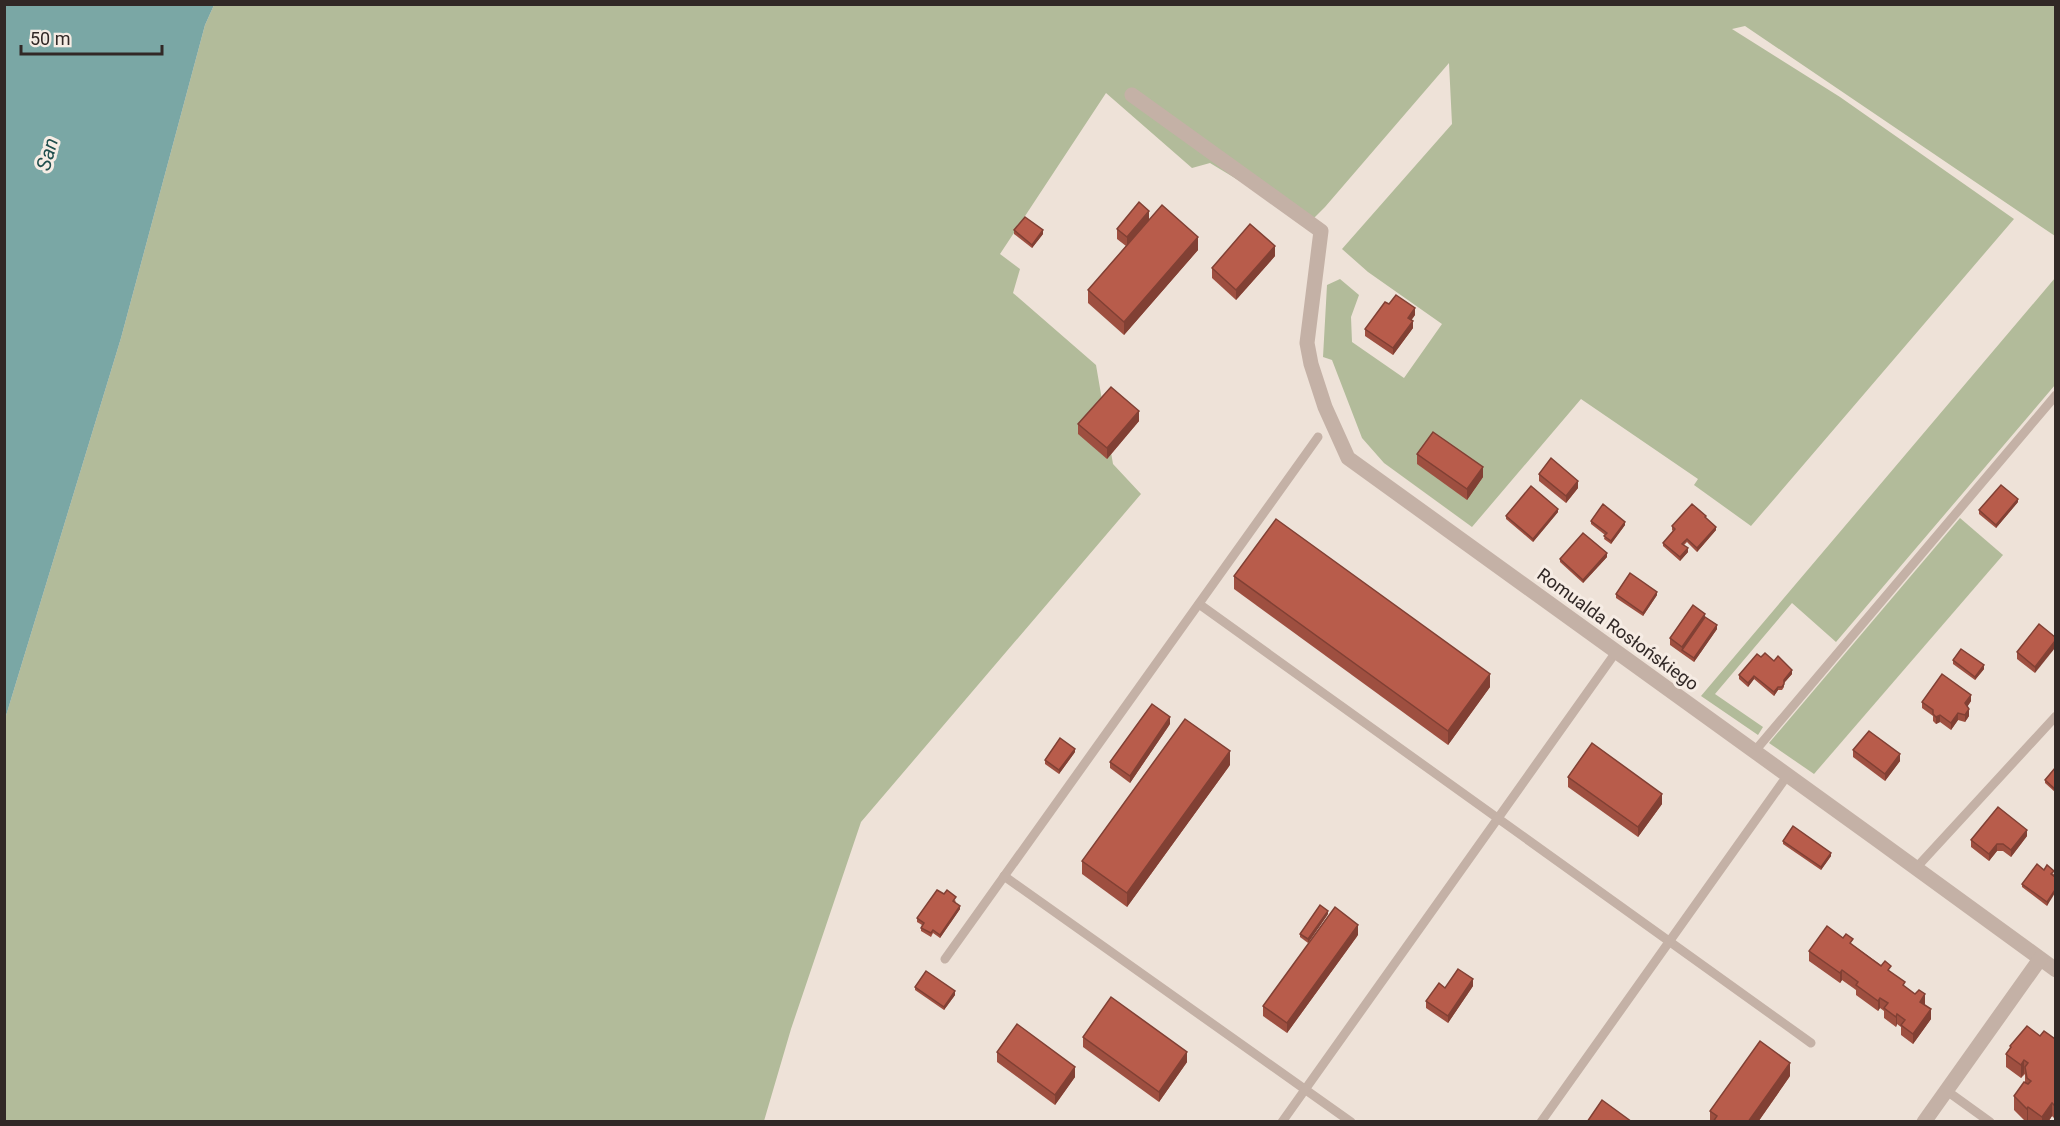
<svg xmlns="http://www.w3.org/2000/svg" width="2060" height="1126" viewBox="0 0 2060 1126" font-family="Roboto,sans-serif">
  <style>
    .green { fill: #b2bb9a }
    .water { fill: #7aa7a5 }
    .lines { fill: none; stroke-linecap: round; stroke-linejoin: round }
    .service { stroke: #c4b1a6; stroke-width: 9 }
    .minor { stroke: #c4b1a6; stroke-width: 15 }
    .wall { fill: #9e4f40 }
    .shaded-wall { fill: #814034 }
    .building { fill: #b85c4b; stroke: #814034; stroke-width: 1.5 }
    .labels { text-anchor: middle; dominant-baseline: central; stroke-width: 6; stroke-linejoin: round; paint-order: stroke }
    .street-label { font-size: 18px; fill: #312826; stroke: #f6ece4 }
    .water-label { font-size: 20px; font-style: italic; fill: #204e4d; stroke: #f6ece4 }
  </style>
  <rect width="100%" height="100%" fill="#eee2d8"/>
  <g class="green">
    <path d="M214,5H2055V236L1745,26L1732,29L1840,97L2014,219L1751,526L1694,485L1698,479L1581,399L1472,527L1384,463L1362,438L1332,360L1323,357L1327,285L1340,279L1359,295L1351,317L1352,342L1404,378L1442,324L1368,272L1342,249L1452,124L1449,63L1325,207L1309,223L1210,163L1192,168L1106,93L1000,254L1020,269L1013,293L1096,365L1113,464L1141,494L861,822L791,1029L764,1121L5,1122V719L121,338L205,25Z"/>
    <path d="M2055,278V385L1836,642L1792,603L1715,694L1763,727L1758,735L1701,696Z"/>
    <path d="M1960,518L2003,555L1814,774L1769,743Z"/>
  </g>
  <path class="water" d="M5,4L214,5L205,25L121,338L5,719Z"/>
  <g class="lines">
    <g class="service">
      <path d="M1199,604L1811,1043"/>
      <path d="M1754,752L2056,395"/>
      <path d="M1916,868L2056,716"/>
      <path d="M1004,876L1351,1122"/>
      <path d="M945,959L1318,437"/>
      <path d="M1947,1091L1990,1122"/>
      <path d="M1282,1122L1616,652"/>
      <path d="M1541,1122L1787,776"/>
    </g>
    <g class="minor">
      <path d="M1132,95L1321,231L1307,343L1311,364L1325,407L1348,458L1876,839L2056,970"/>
      <path d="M1924,1122L2040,959"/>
    </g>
  </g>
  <g class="wall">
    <path d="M1149,220L1198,250L1124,335L1088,303V290L1126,246L1117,239V229Z"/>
    <path d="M1014,230L1043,234L1032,248L1014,234Z"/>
    <path d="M1275,256L1236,300L1212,278V268Z"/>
    <path d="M1415,315L1411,320L1413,328L1393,355L1365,336V329Z"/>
    <path d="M1139,421L1107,459L1078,434V424Z"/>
    <path d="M1417,454L1483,477L1467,500L1417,464Z"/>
    <path d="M1539,474L1578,488L1566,503L1539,481Z"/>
    <path d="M2018,502L1996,528L1979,514V510Z"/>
    <path d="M1558,512L1533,542L1506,519V516Z"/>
    <path d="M1706,518L1716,530L1697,552L1687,542L1684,545L1688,552L1680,561L1663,546V543L1673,531L1672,530V526Z"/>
    <path d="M1591,521L1625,525L1611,544L1604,539L1605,535L1591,524Z"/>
    <path d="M1607,557L1583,583L1560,562V559Z"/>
    <path d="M1234,576L1490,687L1448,745L1234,589Z"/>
    <path d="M1616,594L1657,595L1643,616L1616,598Z"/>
    <path d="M1705,617L1717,629L1694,662L1670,645V638Z"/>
    <path d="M2039,624L2035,673L2017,659V652Z"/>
    <path d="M1761,657L1774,661L1792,674L1784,683V687L1782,690H1778L1774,696L1754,679L1748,687L1739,679V675Z"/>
    <path d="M1953,660L1984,669L1975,680L1953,664Z"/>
    <path d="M1971,701L1967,707L1969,716L1965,722L1958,720L1951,730L1940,722L1936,724L1933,721V716L1922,708V702Z"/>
    <path d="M1170,724L1130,783L1110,768V762Z"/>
    <path d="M1853,750L1900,761L1885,781L1853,757Z"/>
    <path d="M1075,752L1059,774L1045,764V760Z"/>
    <path d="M1230,765L1127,907L1082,874V861Z"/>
    <path d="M2055,768V792L2045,783V780Z"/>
    <path d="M1568,777L1662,804L1638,837L1568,787Z"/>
    <path d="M2027,836L2011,857L2003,851H1997L1989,861L1971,847V840Z"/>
    <path d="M1783,841L1831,856L1821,870L1783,844Z"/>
    <path d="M2044,870L2054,874L2047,906L2022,887V884Z"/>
    <path d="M944,894L956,901L955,902L960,909L940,938L933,933L931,937L921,931V928L922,925L917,922V918Z"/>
    <path d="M1328,914L1308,943L1300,937V934Z"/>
    <path d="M1358,935L1287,1033L1263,1016V1006Z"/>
    <path d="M1843,938L1891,972L1905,987L1925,1005L1931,1019L1913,1044L1901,1035V1027L1897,1024L1896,1027L1884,1018V1011L1880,1008L1878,1011L1856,995V990L1842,980L1840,983L1809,961V951Z"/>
    <path d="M1473,986L1448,1023L1426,1008V1001L1445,988Z"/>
    <path d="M915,987L955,995L944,1010L915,990Z"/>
    <path d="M2040,1036L2055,1039V1119L2052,1116L2048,1122H2030L2028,1120L2026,1122L2014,1110V1096L2025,1083V1074L2021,1078L2006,1067V1054L2010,1049V1046Z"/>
    <path d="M1083,1037L1187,1062L1159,1102L1083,1047Z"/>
    <path d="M997,1052L1075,1077L1055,1105L997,1062Z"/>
    <path d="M1790,1076L1758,1122H1710V1111Z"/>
  </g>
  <g class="shaded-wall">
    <path d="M1149,211V221L1127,247V237Z"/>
    <path d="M1043,230V234L1032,248V245Z"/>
    <path d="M1198,237V250L1124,335V322Z"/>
    <path d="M1275,246V256L1236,300V290Z"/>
    <path d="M1415,308V315L1408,325V318Z"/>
    <path d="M1413,321V328L1393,355V348Z"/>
    <path d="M1139,411V421L1107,459V448Z"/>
    <path d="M1483,467V477L1467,500V489Z"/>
    <path d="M1578,481V488L1566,503V496Z"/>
    <path d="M2018,499V502L1996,528V525Z"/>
    <path d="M1558,509V512L1533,542V539Z"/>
    <path d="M1625,522V525L1611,544V541Z"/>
    <path d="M1716,527V530L1697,552V548Z"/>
    <path d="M1688,548V552L1680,561V557Z"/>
    <path d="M1607,553V557L1583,583V580Z"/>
    <path d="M1657,592V595L1643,616V613Z"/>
    <path d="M1705,614V621L1682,650V647Z"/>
    <path d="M1717,625V629L1694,662V658Z"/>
    <path d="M2055,641V648L2035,673V667Z"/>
    <path d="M1984,665V669L1975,680V677Z"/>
    <path d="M1792,670V674L1784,683V680Z"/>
    <path d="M1490,674V687L1448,745V731Z"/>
    <path d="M1754,676V679L1748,687V683Z"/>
    <path d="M1778,687V690L1774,696V692Z"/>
    <path d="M1971,695V701L1965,710V703Z"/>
    <path d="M1969,709V716L1965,722V715Z"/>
    <path d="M1958,713V720L1951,730V723Z"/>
    <path d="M1940,715V722L1936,724V717Z"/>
    <path d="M1170,717V724L1130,783V776Z"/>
    <path d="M1075,749V752L1059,774V770Z"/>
    <path d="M1230,751V765L1127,907V893Z"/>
    <path d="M1900,754V761L1885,781V774Z"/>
    <path d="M1662,794V804L1638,837V827Z"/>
    <path d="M2027,830V836L2011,857V850Z"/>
    <path d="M1997,844V851L1989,861V854Z"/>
    <path d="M1831,853V856L1821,870V867Z"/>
    <path d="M2055,890V893L2047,906V902Z"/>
    <path d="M960,906V909L940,938V935Z"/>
    <path d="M1328,911V914L1308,943V939Z"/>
    <path d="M1358,925V935L1287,1033V1023Z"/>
    <path d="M1842,970V980L1840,983V973Z"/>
    <path d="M1473,979V986L1448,1023V1016Z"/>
    <path d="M955,991V995L944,1010V1007Z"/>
    <path d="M1925,994V1005L1920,1012V1002Z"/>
    <path d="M1880,998V1008L1878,1011V1001Z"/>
    <path d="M1931,1009V1019L1913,1044V1034Z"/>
    <path d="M1897,1014V1024L1896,1027V1017Z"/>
    <path d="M1187,1052V1062L1159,1102V1092Z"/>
    <path d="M2024,1060V1073L2021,1078V1065Z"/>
    <path d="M1790,1063V1076L1758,1122H1748Z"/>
    <path d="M1075,1067V1077L1055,1105V1095Z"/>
    <path d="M2052,1103V1116L2048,1122H2042V1117Z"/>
    <path d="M2028,1107V1120L2027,1122V1109Z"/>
  </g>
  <g class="building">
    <path d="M1139,202L1149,211L1127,237L1117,229Z"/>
    <path d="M1162,205L1198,237L1124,322L1088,290Z"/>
    <path d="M1025,217L1043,230L1032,245L1014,230Z"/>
    <path d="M1250,224L1275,246L1236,290L1212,268Z"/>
    <path d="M1396,295L1415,308L1408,318L1413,321L1393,348L1365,329L1385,302L1389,304Z"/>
    <path d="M1111,387L1139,411L1107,448L1078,424Z"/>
    <path d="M1433,432L1483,467L1467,489L1417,454Z"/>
    <path d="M1551,458L1578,481L1566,496L1539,474Z"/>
    <path d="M2001,485L2018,499L1996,525L1979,510Z"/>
    <path d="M1531,486L1558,509L1533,539L1506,516Z"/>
    <path d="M1603,504L1625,522L1611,541L1604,536L1607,533L1591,521Z"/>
    <path d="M1692,504L1706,516L1705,517L1716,527L1697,548L1687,539L1682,544L1688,548L1680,557L1663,543L1675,529L1672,526Z"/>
    <path d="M1276,519L1490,674L1448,731L1234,576Z"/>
    <path d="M1583,533L1607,553L1583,580L1560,559Z"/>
    <path d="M1630,573L1657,592L1643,613L1616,594Z"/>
    <path d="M1693,605L1705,614L1682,647L1670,638Z"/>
    <path d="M1705,617L1717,625L1694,658L1682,650Z"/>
    <path d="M2039,624L2055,637V641L2035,667L2017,652Z"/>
    <path d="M1961,649L1984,665L1975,677L1953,660Z"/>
    <path d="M1765,653L1774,661L1778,656L1792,670L1784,680V684L1782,687H1778L1774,692L1754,676L1748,683L1739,675L1757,654L1761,657Z"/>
    <path d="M1942,674L1971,695L1965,703L1969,709L1965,715L1958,713L1951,723L1940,715L1936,717L1933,714V710L1922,702Z"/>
    <path d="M1152,704L1170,717L1130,776L1110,762Z"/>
    <path d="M1185,719L1230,751L1127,893L1082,861Z"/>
    <path d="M1869,731L1900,754L1885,774L1853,750Z"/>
    <path d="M1060,738L1075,749L1059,770L1045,760Z"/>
    <path d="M1592,743L1662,794L1638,827L1568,777Z"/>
    <path d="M2055,768V789L2045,780Z"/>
    <path d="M1998,807L2027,830L2011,850L2003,844H1997L1989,854L1971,840Z"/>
    <path d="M1793,826L1831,853L1821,867L1783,841Z"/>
    <path d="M2037,864L2044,870L2047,865L2054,871L2051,874L2055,877V890L2047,902L2022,884Z"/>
    <path d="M937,890L944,894L947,890L956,897L953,901L960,906L940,935L933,930L931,933L921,928L924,923L917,918Z"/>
    <path d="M1320,905L1328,911L1308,939L1300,934Z"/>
    <path d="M1335,907L1358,925L1287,1023L1263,1006Z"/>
    <path d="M1827,926L1843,938L1846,934L1853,939L1850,943L1881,966L1885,961L1891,966L1888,970L1905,982L1903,985L1915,994L1919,990L1925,994L1920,1002L1931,1009L1913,1034L1901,1025L1905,1020L1897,1014L1896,1017L1884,1008L1888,1003L1880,998L1878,1001L1856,985L1858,982L1842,970L1840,973L1809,951Z"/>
    <path d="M1458,969L1473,979L1448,1016L1426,1001L1439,983L1445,988Z"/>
    <path d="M926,971L955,991L944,1007L915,987Z"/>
    <path d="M1111,997L1187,1052L1159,1092L1083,1037Z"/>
    <path d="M1017,1024L1075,1067L1055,1095L997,1052Z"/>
    <path d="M2027,1026L2040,1036L2044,1031L2055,1039V1106L2052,1103L2042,1117L2028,1107L2027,1109L2014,1096L2024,1082L2028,1084L2031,1081L2027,1078L2025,1067L2028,1063L2024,1060L2021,1065L2006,1054L2011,1047L2010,1046Z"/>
    <path d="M1760,1041L1790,1063L1748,1122H1713L1717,1116L1710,1111Z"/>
    <path d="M1602,1100L1632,1122H1587Z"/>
  </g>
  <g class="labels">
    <g class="street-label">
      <text transform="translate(1618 629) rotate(36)">Romualda Rosłońskiego</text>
    </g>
    <g class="water-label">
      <text transform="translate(47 154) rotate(-74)">San</text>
    </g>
  </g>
  <rect width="2060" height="1126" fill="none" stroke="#312826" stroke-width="12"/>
  <path d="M21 45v9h141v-9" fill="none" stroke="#312826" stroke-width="3"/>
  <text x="30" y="45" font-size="18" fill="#312826" stroke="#f6ece4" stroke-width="4.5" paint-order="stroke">50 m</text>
</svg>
